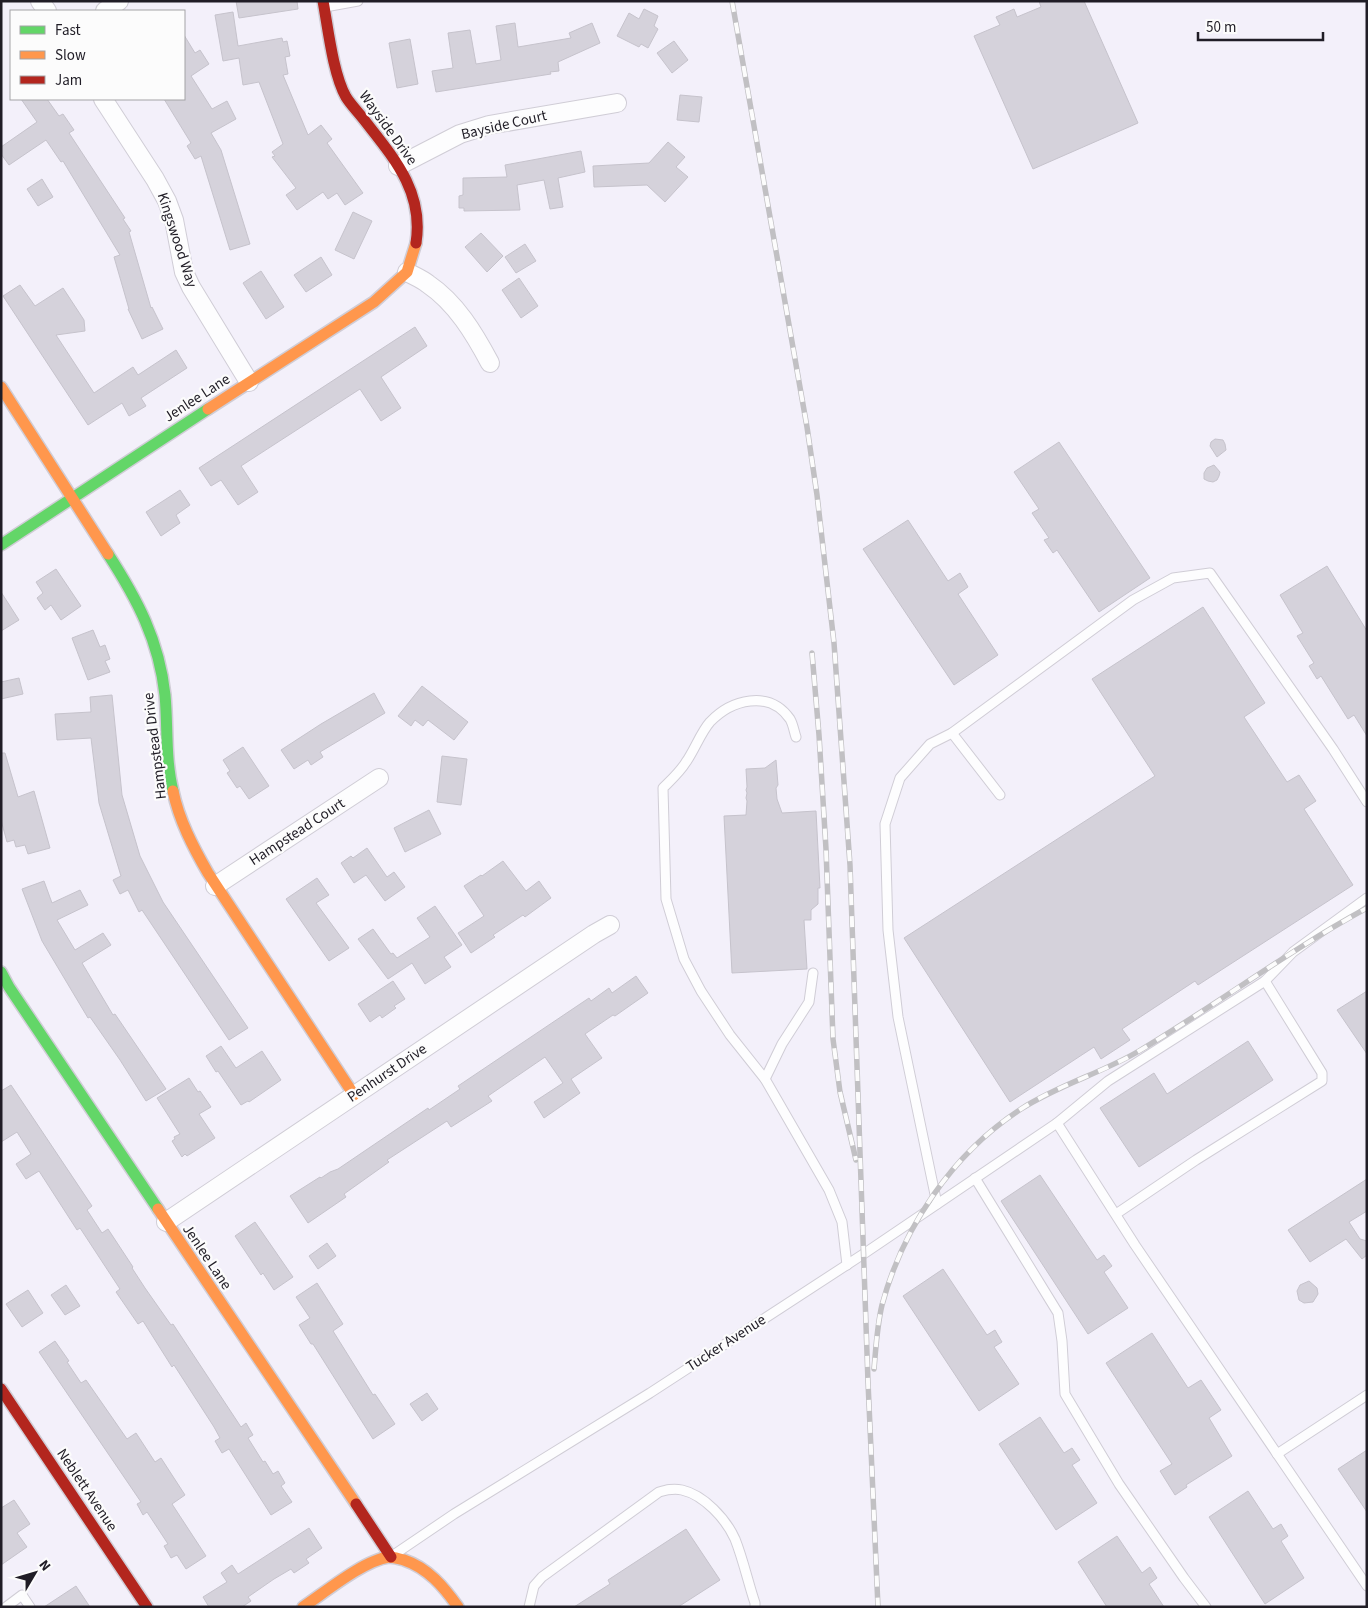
<svg xmlns="http://www.w3.org/2000/svg" width="1368" height="1608" viewBox="0 0 1368 1608" font-family="'Source Sans 3',sans-serif">
  <style>
    .building { fill: #d5d2db; stroke: #c6c3cc }
    .lines { fill: none; stroke-linecap: round; stroke-linejoin: round }
    .lane-casing { stroke: #d0cdd6; stroke-width: 11 }
    .street-casing { stroke: #d0cdd6; stroke-width: 20 }
    .fast-casing { stroke: #d0cdd6; stroke-width: 14 }
    .slow-casing { stroke: #d0cdd6; stroke-width: 14 }
    .jam-casing { stroke: #d0cdd6; stroke-width: 14 }
    .lane { stroke: #fdfdfe; stroke-width: 9 }
    .street { stroke: #fdfdfe; stroke-width: 18 }
    .fast { stroke: #63d668; stroke-width: 11 }
    .slow { stroke: #ff974d; stroke-width: 11 }
    .jam { stroke: #b3261e; stroke-width: 11 }
    .rail-casing { stroke: #c1c0c3; stroke-width: 5.5 }
    .rail { stroke: #fcfcfc; stroke-width: 4; stroke-dasharray: 11; stroke-linecap: butt }
    .labels { text-anchor: middle; dominant-baseline: central; stroke-width: 4.5; stroke-linejoin: round; paint-order: stroke }
    .street-label { font-size: 15px; fill: #201d26; stroke: #fcfcfc }
  </style>
  <rect width="100%" height="100%" fill="#f3f0fa"/>
  <g class="building">
    <path d="M236,1H297L298,9L239,18Z"/>
    <path d="M1039,1H1084L1138,123L1033,169L974,36L1000,25L996,17L1014,9L1017,17L1041,7Z"/>
    <path d="M644,9L658,16L654,26L658,29L648,48L641,44L639,47L617,36L629,13L639,19Z"/>
    <path d="M233,12L238,46L282,38L283,42L287,41L290,56L285,57L288,74L283,75L308,135L321,125L332,139L327,143L363,193L345,205L337,193L328,199L323,192L297,210L286,195L296,188L272,157L275,156L272,152L283,144L259,82L243,85L239,58L223,61L215,15Z"/>
    <path d="M515,23L518,47L571,38L569,33L592,23L600,43L558,62L559,71L550,72L551,74L436,92L432,71L453,68L448,33L470,30L476,64L501,60L496,26Z"/>
    <path d="M184,35L195,53L200,50L209,64L191,76L212,109L227,101L236,119L211,133L221,150L250,244L230,250L201,156L195,159L187,146L191,143L164,99H184Z"/>
    <path d="M410,39L418,84L397,88L389,43Z"/>
    <path d="M674,41L688,60L672,73L657,53Z"/>
    <path d="M680,95L702,97L699,122L677,120Z"/>
    <path d="M21,99H47L59,116L63,114L74,130L69,133L125,218L123,219L131,231L129,232L151,308L152,307L163,329L142,339L128,309H129L114,257L120,255L63,161L61,162L46,140L9,165L1,154V147L37,122Z"/>
    <path d="M668,142L685,157L676,167L688,177L665,202L647,185L594,187L593,166L649,163Z"/>
    <path d="M581,151L585,172L558,178L563,207L550,209L544,180L517,185L520,210L464,211V208H459V196L463,195V178L507,177L505,165Z"/>
    <path d="M42,179L53,197L38,206L27,189Z"/>
    <path d="M353,212L372,221L354,259L335,250Z"/>
    <path d="M481,233L503,256L487,272L465,247Z"/>
    <path d="M525,244L536,261L516,273L505,257Z"/>
    <path d="M321,257L332,275L306,292L294,275Z"/>
    <path d="M261,271L284,307L266,319L243,283Z"/>
    <path d="M519,278L538,306L521,318L502,290Z"/>
    <path d="M20,285L35,306L63,288L84,320L85,331L56,335L94,393L133,367L138,375L176,350L187,368L141,398L146,406L129,416L122,403L88,425L3,296Z"/>
    <path d="M415,327L427,346L381,377L401,408L381,421L360,389L241,466L258,492L238,505L221,480L211,486L199,468Z"/>
    <path d="M1215,439L1223,440L1225,444L1226,450L1217,457L1210,446L1211,442Z"/>
    <path d="M1059,442L1150,578L1099,612L1057,550L1053,553L1044,540L1049,538L1032,513L1039,509L1014,472Z"/>
    <path d="M1214,465L1220,472L1219,476L1217,480L1213,482L1208,481L1204,479V473L1207,468Z"/>
    <path d="M180,490L190,505L176,515L180,523L161,536L146,512Z"/>
    <path d="M908,520L948,581L960,573L968,587L958,594L998,655L954,685L863,549Z"/>
    <path d="M1327,566L1367,631V736L1354,715L1348,719L1321,676L1317,679L1309,666L1314,663L1297,636L1303,633L1280,595Z"/>
    <path d="M56,569L81,606L61,620L51,605L45,610L37,598L43,593L36,582Z"/>
    <path d="M1,592L19,620L1,631Z"/>
    <path d="M1203,607L1265,703L1244,717L1287,782L1299,775L1316,801L1304,809L1353,885L1198,985L1195,981L1122,1029L1130,1040L1101,1059L1094,1047L1010,1102L904,938L1155,776L1092,679Z"/>
    <path d="M93,630L100,647L105,645L110,659L105,661L110,672L88,680L72,638Z"/>
    <path d="M19,678L23,694L1,699V682Z"/>
    <path d="M422,686L468,722L454,740L428,720L423,726L415,720L411,726L398,716Z"/>
    <path d="M374,693L385,713L320,752L323,757L311,765L308,760L294,769L281,750L321,724Z"/>
    <path d="M112,695L122,795L140,856L163,902L248,1028L229,1040L142,910L139,912L128,890L120,894L113,880L121,876L99,803L91,738L57,740L55,714L91,712L90,697Z"/>
    <path d="M243,747L269,786L249,799L240,786L237,788L227,773L230,771L223,760Z"/>
    <path d="M1,753H5L18,797L34,791L50,848L28,854L25,845L16,847L14,840L7,842L1,820Z"/>
    <path d="M442,756L467,759L461,805L437,802Z"/>
    <path d="M776,760L778,785L776,788L777,799L782,813L816,811L820,888H818V904L811,910V920H804L807,969L732,973L724,816L746,815L747,801L746,798L747,793L746,790L747,787L746,769L765,768Z"/>
    <path d="M429,810L441,834L405,852L394,828Z"/>
    <path d="M367,848L387,877L394,872L405,887L385,901L366,875L354,883L341,863L351,856L353,858Z"/>
    <path d="M503,861L526,891L539,881L551,898L525,917L523,915L493,935L495,937L471,953L458,933L484,916L464,886L481,875L482,876Z"/>
    <path d="M317,878L329,895L316,903L349,948L329,961L286,899Z"/>
    <path d="M44,881L52,903L80,890L88,905L57,920L75,950L103,933L111,945L82,963L113,1015L115,1014L166,1089L146,1101L120,1060L90,1017L88,1018L42,941L22,889Z"/>
    <path d="M435,906L462,945L444,957L451,967L425,984L412,963L388,979L358,939L373,929L391,954L393,953L397,958L430,937L417,918Z"/>
    <path d="M636,976L648,993L615,1016L613,1015L585,1034L602,1058L571,1079L580,1093L544,1118L534,1102L563,1083L545,1057L488,1096L492,1101L451,1127L447,1121L387,1160L389,1162L344,1194L346,1197L308,1223L290,1196L320,1177L321,1178L330,1172L338,1169L428,1108L429,1110L460,1089L458,1086L589,998L591,1001L609,988L612,993Z"/>
    <path d="M393,981L405,999L394,1006L396,1008L382,1018L380,1015L370,1022L358,1004Z"/>
    <path d="M1367,991V1054L1337,1010Z"/>
    <path d="M1248,1041L1273,1080L1139,1167L1100,1108L1154,1073L1167,1094Z"/>
    <path d="M221,1046L236,1068L262,1051L281,1080L249,1102L248,1101L241,1105L218,1071L216,1072L206,1056Z"/>
    <path d="M189,1078L198,1092L200,1091L211,1107L199,1114L215,1138L187,1156L185,1154L182,1157L172,1141L175,1139L174,1137L180,1134L157,1098Z"/>
    <path d="M11,1085L92,1206L87,1210L102,1233L108,1229L133,1267L132,1268L145,1288L171,1325L173,1324L241,1427L246,1423L253,1435L248,1438L263,1462L265,1461L273,1474L278,1471L285,1483L281,1486L292,1502L271,1515L229,1449L222,1453L215,1441L220,1438L214,1427L174,1365L172,1367L143,1321L138,1324L116,1292L120,1289L80,1228L77,1230L39,1171L26,1179L16,1164L31,1154L17,1132L1,1142V1091Z"/>
    <path d="M1040,1175L1097,1260L1104,1255L1112,1266L1104,1272L1128,1308L1088,1334L1001,1201Z"/>
    <path d="M1367,1179V1211L1349,1222L1360,1239L1367,1241V1255L1362,1259L1346,1239L1310,1262L1288,1230Z"/>
    <path d="M255,1222L293,1277L274,1290L263,1273L261,1275L235,1236Z"/>
    <path d="M327,1243L336,1256L318,1269L309,1256Z"/>
    <path d="M943,1269L987,1335L995,1330L1002,1342L994,1347L1019,1384L979,1411L903,1296Z"/>
    <path d="M1309,1281L1317,1288L1318,1294L1313,1302L1304,1303L1299,1300L1297,1291L1300,1285Z"/>
    <path d="M317,1283L343,1324L333,1331L373,1395L375,1394L395,1424L373,1439L313,1344H311L299,1325L310,1318L296,1297Z"/>
    <path d="M66,1285L80,1306L65,1315L51,1295Z"/>
    <path d="M28,1290L43,1313L22,1327L6,1304Z"/>
    <path d="M1152,1333L1188,1388L1201,1380L1221,1410L1209,1418L1232,1456L1186,1485L1187,1487L1175,1495L1160,1471L1172,1464L1106,1363Z"/>
    <path d="M55,1341L69,1361L67,1362L81,1383L86,1380L127,1439L136,1433L155,1462L161,1458L185,1495L172,1504L206,1556L186,1569L177,1555L171,1558L164,1546L168,1544L147,1512L143,1515L137,1504L141,1502L39,1352Z"/>
    <path d="M427,1393L438,1409L422,1421L410,1404Z"/>
    <path d="M1040,1417L1064,1453L1072,1448L1080,1460L1072,1465L1097,1503L1056,1530L999,1444Z"/>
    <path d="M1367,1450V1512L1338,1469Z"/>
    <path d="M1248,1491L1273,1529L1281,1524L1288,1536L1281,1541L1304,1578L1265,1604L1209,1517Z"/>
    <path d="M14,1500L30,1524L17,1533L27,1547L1,1565V1508Z"/>
    <path d="M309,1528L322,1548L306,1559L309,1563L294,1573L291,1569L274,1579L248,1597L251,1601L242,1607H209L203,1597L227,1582L221,1573L232,1565L238,1574Z"/>
    <path d="M686,1529L720,1580L678,1607H574L610,1584L608,1580Z"/>
    <path d="M1117,1536L1142,1573L1150,1567L1157,1578L1149,1584L1164,1607H1107L1078,1562Z"/>
    <path d="M76,1586L90,1607H44Z"/>
  </g>
  <g class="lines">
    <defs>
      <g id="lane">
        <path d="M325,7L358,1"/>
        <path d="M952,733L1000,795"/>
        <path d="M796,737C794,731 793,724 790,719C769,689 731,700 710,722C701,732 694,751 686,762C680,772 671,780 663,788L666,899L684,959L701,991L730,1035L765,1079L829,1190L842,1222L847,1265"/>
        <path d="M1265,981L1293,952L1367,898"/>
        <path d="M765,1079L782,1044L809,1002L813,973"/>
        <path d="M1057,1123L1135,1245L1367,1586"/>
        <path d="M975,1178L1058,1313L1062,1341L1065,1394L1119,1484L1184,1578L1206,1607"/>
        <path d="M937,1204L898,1017L888,930L885,824L900,778L930,744L952,733L1133,600L1173,578L1210,573L1333,749L1367,802"/>
        <path d="M1277,1454L1367,1395"/>
        <path d="M395,1554L454,1514L650,1393L865,1253L1057,1123L1108,1081L1265,981L1322,1073V1081L1196,1160L1116,1214"/>
        <path d="M6,1607L22,1595L30,1607"/>
        <path d="M529,1607L534,1586L542,1577L659,1492C666,1490 673,1488 682,1490C704,1495 726,1519 735,1539C743,1559 748,1582 755,1603V1607"/>
      </g>
      <g id="street">
        <path d="M40,1L47,11"/>
        <path d="M105,11L119,1"/>
        <path d="M103,99L155,179L167,201L174,220L184,272L191,287L249,382"/>
        <path d="M398,166L460,134L489,125L617,103"/>
        <path d="M407,272C414,276 422,279 428,284C456,303 474,333 490,363"/>
        <path d="M215,886L379,778"/>
        <path d="M166,1222L594,934L610,925"/>
      </g>
      <g id="fast">
        <path d="M1,545L208,409"/>
        <path d="M108,554C137,599 159,640 165,695C168,727 165,759 173,791"/>
        <path d="M1,972L9,987L158,1209"/>
      </g>
      <g id="slow">
        <path d="M1,387L108,554"/>
        <path d="M208,409L374,302L407,272L416,243"/>
        <path d="M173,791C179,820 193,847 208,873L354,1095"/>
        <path d="M158,1209L356,1504"/>
        <path d="M303,1607C324,1593 364,1560 389,1557C394,1557 399,1559 404,1560C428,1568 444,1587 458,1607"/>
      </g>
      <g id="jam">
        <path d="M323,1C328,28 333,74 346,97C351,105 359,113 365,121C394,158 424,192 416,243"/>
        <path d="M1,1389L147,1607"/>
        <path d="M356,1504L391,1557"/>
      </g>
    </defs>
    <use href="#lane" class="lane-casing"/>
    <use href="#street" class="street-casing"/>
    <use href="#fast" class="fast-casing"/>
    <use href="#slow" class="slow-casing"/>
    <use href="#jam" class="jam-casing"/>
    <use href="#lane" class="lane"/>
    <use href="#street" class="street"/>
    <use href="#fast" class="fast"/>
    <use href="#slow" class="slow"/>
    <use href="#jam" class="jam"/>
    <defs>
      <g id="rail">
        <path d="M732,1L807,427L817,495L834,643L850,865L868,1382L878,1607"/>
        <path d="M812,653L819,735L826,849L833,1039L840,1092L856,1160"/>
        <path d="M874,1369C876,1347 877,1326 882,1305C903,1227 953,1153 1021,1109C1058,1085 1102,1073 1139,1051C1216,1005 1288,951 1367,908"/>
      </g>
    </defs>
    <use href="#rail" class="rail-casing"/>
    <use href="#rail" class="rail"/>
  </g>
  <g class="labels">
    <g class="street-label">
      <text transform="translate(504 125) rotate(-13)">Bayside Court</text>
      <text transform="translate(388 128) rotate(54)">Wayside Drive</text>
      <text transform="translate(177 240) rotate(72)">Kingswood Way</text>
      <text transform="translate(197 398) rotate(-33)">Jenlee Lane</text>
      <text transform="translate(155 746) rotate(-97)">Hampstead Drive</text>
      <text transform="translate(297 832) rotate(-33)">Hampstead Court</text>
      <text transform="translate(387 1073) rotate(-34)">Penhurst Drive</text>
      <text transform="translate(207 1257) rotate(56)">Jenlee Lane</text>
      <text transform="translate(726 1343) rotate(-33)">Tucker Avenue</text>
      <text transform="translate(87 1490) rotate(56)">Neblett Avenue</text>
    </g>
  </g>
  <rect width="1368" height="1608" fill="none" stroke="#201d26" stroke-width="5"/>
  <rect x="10" y="10" width="175" height="90" fill="#fcfcfc" stroke="#a4a3a6"/>
  <rect x="20" y="26" width="25" height="8" fill="#63d668" stroke="#a4a3a6"/>
  <text x="55" y="35" font-size="15" fill="#201d26">Fast</text>
  <rect x="20" y="51" width="25" height="8" fill="#ff974d" stroke="#a4a3a6"/>
  <text x="55" y="60" font-size="15" fill="#201d26">Slow</text>
  <rect x="20" y="76" width="25" height="8" fill="#b3261e" stroke="#a4a3a6"/>
  <text x="55" y="85" font-size="15" fill="#201d26">Jam</text>
  <g transform="translate(35 1573) rotate(52)" stroke="#fcfcfc" stroke-width="4" paint-order="stroke">
  <path d="M0-4L9 19L0 12L-9 19Z" fill="#201d26"/>
  <text y="-8" font-size="14" font-weight="bold" text-anchor="middle" fill="#201d26">N</text>
  </g>
  <path d="M1198 32v8h125v-8" fill="none" stroke="#201d26" stroke-width="2.5"/>
  <text x="1206" y="32" font-size="15" fill="#201d26" stroke="#fcfcfc" stroke-width="4" paint-order="stroke">50 m</text>
</svg>
